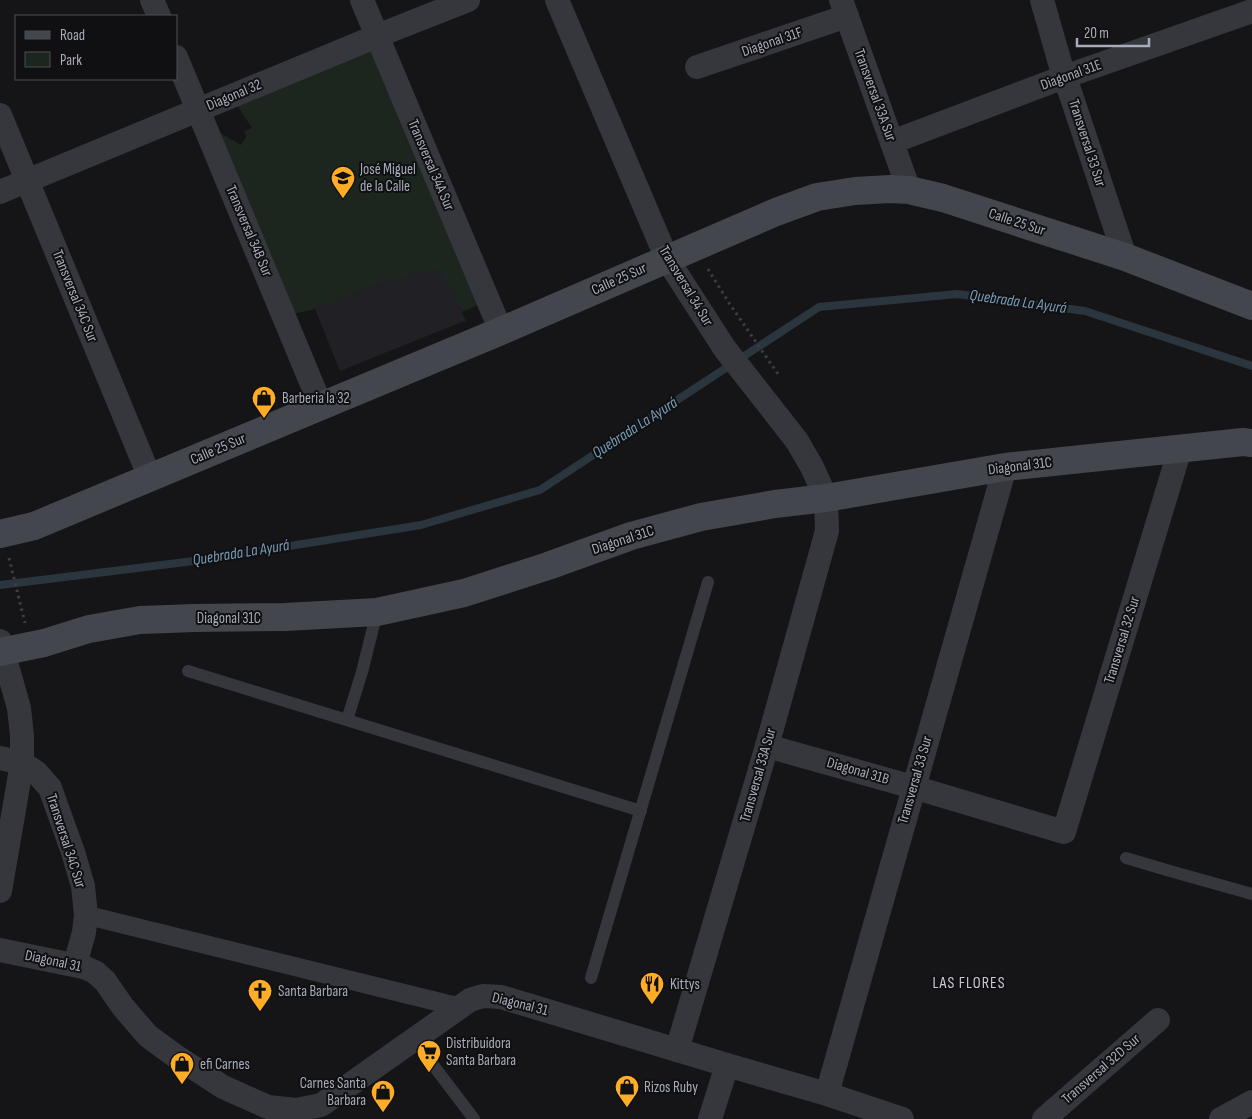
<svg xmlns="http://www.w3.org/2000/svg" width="1252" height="1119" viewBox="0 0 1252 1119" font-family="'Sofia Sans Condensed',sans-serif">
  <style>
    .built { fill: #212125 }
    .green { fill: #1d261e }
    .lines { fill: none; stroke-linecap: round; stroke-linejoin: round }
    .stream { stroke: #2a353d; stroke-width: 8 }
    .path { stroke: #3c3e44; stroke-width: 3; stroke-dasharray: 2.5 4; stroke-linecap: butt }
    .service { stroke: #36373d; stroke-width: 12 }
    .pedestrian { stroke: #36373d; stroke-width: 19 }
    .minor { stroke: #36373d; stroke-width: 24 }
    .secondary { stroke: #44464d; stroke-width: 28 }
    .labels { text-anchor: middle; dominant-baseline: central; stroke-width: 4; stroke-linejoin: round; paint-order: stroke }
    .street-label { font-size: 15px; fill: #a6acb9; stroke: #101012 }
    .poi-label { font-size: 15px; fill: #a6acb9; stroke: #101012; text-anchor: start }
    .water-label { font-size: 16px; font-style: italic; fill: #799db7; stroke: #101012 }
    .neighbourhood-label { font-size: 16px; letter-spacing: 1px; fill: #c7cbd4; stroke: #101012 }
  </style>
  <rect width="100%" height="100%" fill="#151517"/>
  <path class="built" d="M371,81L440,267L466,321L462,322L340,371L244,131Z"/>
  <path class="green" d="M370,49L478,305L462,312L439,268L373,285L315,309L288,315L217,131L241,145L252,128L235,102Z"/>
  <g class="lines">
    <path class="stream" d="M0,585L202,560L421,525L540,490L819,307L957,294L1085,311L1252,366"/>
    <g class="path">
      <path d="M708,269L729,303L778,374"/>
      <path d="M9,558L25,623"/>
    </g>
    <g class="service">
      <path d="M188,671L641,811"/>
      <path d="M347,720L362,672L377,612"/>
      <path d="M1126,858L1170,871L1252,894"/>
      <path d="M591,978L708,582"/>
      <path d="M414,1040L474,1119"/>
    </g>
    <path class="pedestrian" d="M86,915L459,1007"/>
    <g class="minor">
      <path d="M152,0L159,16"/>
      <path d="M362,0L501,331"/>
      <path d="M557,0L667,259L725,349L797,441L812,467L826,498L827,531L767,746L677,1050"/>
      <path d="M841,0L909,190"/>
      <path d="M1042,0L1064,77L1070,92L1125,257"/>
      <path d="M176,57L321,406"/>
      <path d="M697,67L847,16"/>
      <path d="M0,115L150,478"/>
      <path d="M892,142L1064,77L1252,11"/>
      <path d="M0,192L377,36L468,0"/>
      <path d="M0,641L19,708L22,735V763L0,891"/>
      <path d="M767,746L913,787L1064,832L1180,449"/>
      <path d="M0,758L22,763L36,772L50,788L73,852L83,886L86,915L84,932L75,965"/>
      <path d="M0,950L83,967L95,972L105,981L123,1007L148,1036L174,1055L223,1087L268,1107L296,1110L321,1105L470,1000L483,996L501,997L727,1065L827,1094L902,1119"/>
      <path d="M827,1094L1005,467"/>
      <path d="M710,1119L727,1065"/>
      <path d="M1044,1119L1158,1020"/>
      <path d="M1221,1119L1252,1102"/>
    </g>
    <g class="secondary">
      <path d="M0,534L34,526L501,331L776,212L817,197L855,191L890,189L909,190L943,198L1125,257L1252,306"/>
      <path d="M0,652L44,643L89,629L140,620L195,618L285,617L377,612L464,593L548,566L631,536L701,517L775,504L826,498L1005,467L1243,442L1252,443"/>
    </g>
  </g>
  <defs>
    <symbol id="school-pin" viewBox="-11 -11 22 30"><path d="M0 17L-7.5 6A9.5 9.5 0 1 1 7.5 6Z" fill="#ffad26" stroke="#101012"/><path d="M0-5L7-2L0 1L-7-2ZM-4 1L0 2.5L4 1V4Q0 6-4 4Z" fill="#111"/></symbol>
    <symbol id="shop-pin" viewBox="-11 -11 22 30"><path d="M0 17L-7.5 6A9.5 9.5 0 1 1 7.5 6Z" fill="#ffad26" stroke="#101012"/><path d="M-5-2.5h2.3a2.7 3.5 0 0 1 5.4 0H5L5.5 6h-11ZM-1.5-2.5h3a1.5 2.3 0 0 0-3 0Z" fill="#111"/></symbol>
    <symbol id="restaurant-pin" viewBox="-11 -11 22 30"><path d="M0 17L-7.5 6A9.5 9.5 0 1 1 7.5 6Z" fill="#ffad26" stroke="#101012"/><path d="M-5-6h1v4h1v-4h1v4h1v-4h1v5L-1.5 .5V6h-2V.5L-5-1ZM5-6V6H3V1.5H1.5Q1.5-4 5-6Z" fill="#111"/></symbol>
    <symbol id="church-pin" viewBox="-11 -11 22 30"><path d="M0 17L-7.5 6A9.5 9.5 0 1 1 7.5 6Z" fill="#ffad26" stroke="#101012"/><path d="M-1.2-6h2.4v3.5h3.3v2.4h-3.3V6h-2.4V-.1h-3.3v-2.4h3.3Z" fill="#111"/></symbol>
    <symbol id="supermarket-pin" viewBox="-11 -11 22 30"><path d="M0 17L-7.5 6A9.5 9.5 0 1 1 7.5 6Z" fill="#ffad26" stroke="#101012"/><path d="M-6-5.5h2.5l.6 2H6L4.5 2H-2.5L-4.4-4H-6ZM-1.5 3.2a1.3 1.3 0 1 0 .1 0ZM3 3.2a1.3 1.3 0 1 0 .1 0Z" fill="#111"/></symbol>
  </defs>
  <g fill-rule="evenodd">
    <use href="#school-pin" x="329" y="164" width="28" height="38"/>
    <use href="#shop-pin" x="250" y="384" width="28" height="38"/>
    <use href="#restaurant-pin" x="638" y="970" width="28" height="38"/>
    <use href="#church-pin" x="246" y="977" width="28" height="38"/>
    <use href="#supermarket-pin" x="415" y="1038" width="28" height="38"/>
    <use href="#shop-pin" x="168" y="1050" width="28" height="38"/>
    <use href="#shop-pin" x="613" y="1073" width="28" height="38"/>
    <use href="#shop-pin" x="369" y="1078" width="28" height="38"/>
  </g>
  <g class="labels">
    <g class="street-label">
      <text transform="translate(772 42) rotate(-19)">Diagonal 31F</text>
      <text transform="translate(1071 75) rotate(-20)">Diagonal 31E</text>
      <text transform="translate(234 95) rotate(-23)">Diagonal 32</text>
      <text transform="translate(875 95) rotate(70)">Transversal 33A Sur</text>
      <text transform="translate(1087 143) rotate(72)">Transversal 33 Sur</text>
      <text transform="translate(431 165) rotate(67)">Transversal 34A Sur</text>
      <text transform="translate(1017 222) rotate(18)">Calle 25 Sur</text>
      <text transform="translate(249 231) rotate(67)">Transversal 34B Sur</text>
      <text transform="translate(619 279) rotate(-24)">Calle 25 Sur</text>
      <text transform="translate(686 286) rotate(59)">Transversal 34 Sur</text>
      <text transform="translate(75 296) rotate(68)">Transversal 34C Sur</text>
      <text transform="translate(218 449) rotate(-23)">Calle 25 Sur</text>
      <text transform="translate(1020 466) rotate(-7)">Diagonal 31C</text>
      <text transform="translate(623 540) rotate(-18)">Diagonal 31C</text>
      <text x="229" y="618">Diagonal 31C</text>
      <text transform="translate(1122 640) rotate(-73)">Transversal 32 Sur</text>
      <text transform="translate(858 771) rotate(16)">Diagonal 31B</text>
      <text transform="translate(758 775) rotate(-74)">Transversal 33A Sur</text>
      <text transform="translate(915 780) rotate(-74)">Transversal 33 Sur</text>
      <text transform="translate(66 841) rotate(72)">Transversal 34C Sur</text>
      <text transform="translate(53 961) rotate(12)">Diagonal 31</text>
      <text transform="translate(520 1004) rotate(14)">Diagonal 31</text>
      <text transform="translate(1101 1069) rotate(-41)">Transversal 32D Sur</text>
    </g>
    <g class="poi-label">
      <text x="360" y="169">José Miguel<tspan x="360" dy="17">de la Calle</tspan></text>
      <text x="282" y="398">Barberia la 32</text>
      <text x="670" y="984">Kittys</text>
      <text x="278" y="991">Santa Barbara</text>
      <text x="446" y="1043">Distribuidora<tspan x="446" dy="17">Santa Barbara</tspan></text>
      <text x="200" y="1064">efi Carnes</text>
      <text x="366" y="1083" text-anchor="end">Carnes Santa<tspan x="366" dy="17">Barbara</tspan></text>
      <text x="644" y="1087">Rizos Ruby</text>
    </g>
    <g class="water-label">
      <text transform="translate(1018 302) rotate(8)">Quebrada La Ayurá</text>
      <text transform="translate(635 428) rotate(-33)">Quebrada La Ayurá</text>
      <text transform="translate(241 553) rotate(-9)">Quebrada La Ayurá</text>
    </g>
    <g class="neighbourhood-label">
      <text x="969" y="983">LAS FLORES</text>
    </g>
  </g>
  <rect x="15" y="15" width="162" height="65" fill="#101012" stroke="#4c4e55"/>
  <rect x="25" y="31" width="25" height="8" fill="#44464d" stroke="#4c4e55"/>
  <text x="60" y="40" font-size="15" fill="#a6acb9">Road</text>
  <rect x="25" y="52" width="25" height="15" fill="#1d261e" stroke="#4c4e55"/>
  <text x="60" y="65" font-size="15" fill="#a6acb9">Park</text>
  <path d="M1077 38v8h72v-8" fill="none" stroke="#a6acb9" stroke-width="2.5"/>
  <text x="1084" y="38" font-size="15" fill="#a6acb9" stroke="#101012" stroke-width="4" paint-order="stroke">20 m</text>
</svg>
